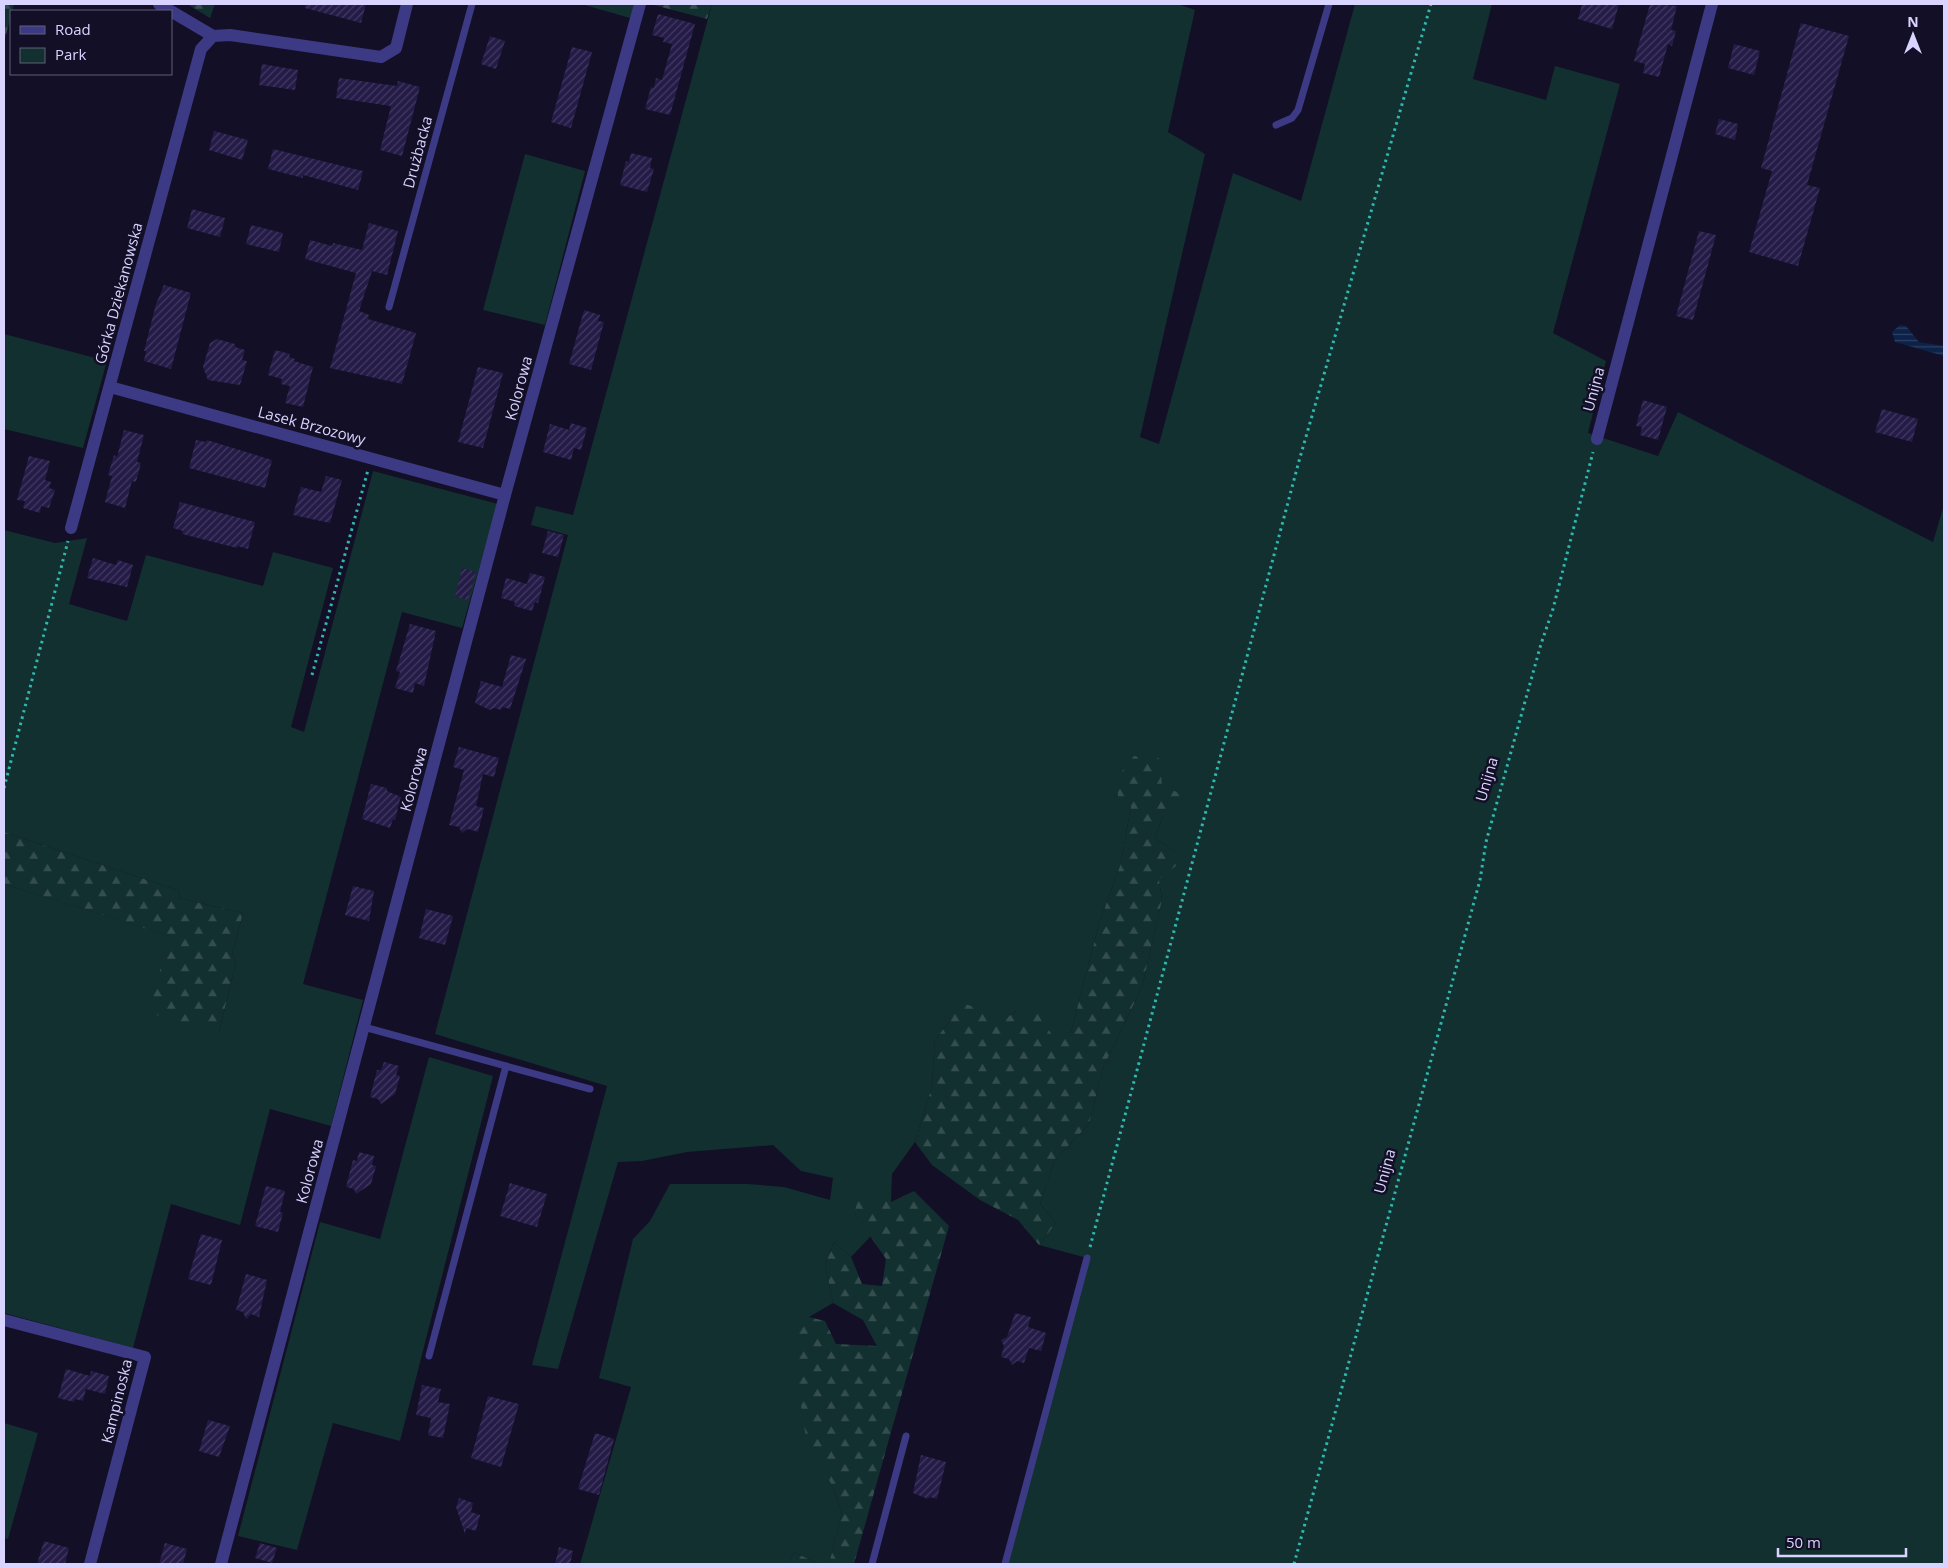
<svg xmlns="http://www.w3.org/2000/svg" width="1948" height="1568" viewBox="0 0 1948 1568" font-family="'Open Sans',sans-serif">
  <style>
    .green { fill: #12302f }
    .forest { fill: url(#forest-firs) }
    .water { fill: url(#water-rules) }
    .building { fill: url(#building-hatch) }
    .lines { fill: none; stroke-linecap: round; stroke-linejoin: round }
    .path { stroke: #2fb8b0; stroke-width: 3; stroke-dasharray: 2.5 4; stroke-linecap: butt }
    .service { stroke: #3d3a85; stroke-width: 7 }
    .minor { stroke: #3d3a85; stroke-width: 12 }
    .labels { text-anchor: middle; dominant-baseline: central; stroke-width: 5; stroke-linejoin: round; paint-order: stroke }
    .street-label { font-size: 15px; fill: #d9d4ff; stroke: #130f26 }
  </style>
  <defs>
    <pattern id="forest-firs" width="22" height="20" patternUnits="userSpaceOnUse" patternTransform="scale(1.25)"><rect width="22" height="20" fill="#12302f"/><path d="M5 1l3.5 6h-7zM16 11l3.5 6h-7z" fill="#344d4e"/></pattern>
    <pattern id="water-rules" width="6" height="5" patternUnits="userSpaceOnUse" patternTransform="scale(1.25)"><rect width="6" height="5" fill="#0c2248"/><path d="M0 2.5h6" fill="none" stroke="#2f4163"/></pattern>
    <pattern id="building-hatch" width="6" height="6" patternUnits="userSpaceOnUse" patternTransform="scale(1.25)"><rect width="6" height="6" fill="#241b47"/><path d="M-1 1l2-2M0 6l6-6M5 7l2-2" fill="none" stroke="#433b63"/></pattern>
  </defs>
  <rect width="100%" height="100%" fill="#130f26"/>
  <g class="green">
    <path d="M581,4H634L630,18Z"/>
    <path d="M712,4H1178L1195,10L1168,132L1205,154L1140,437L1159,444L1233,173L1301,201L1355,4H1492L1473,79L1546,100L1555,66L1620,84L1553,333L1606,361L1588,433L1658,456L1678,412L1933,542L1944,505V1564H1005L1087,1258L1039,1245L1056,1223L1040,1204L1055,1160L1089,1124L1103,1068L1142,987L1162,900L1159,879L1176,853L1155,838L1163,816L1131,806L1121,863L1099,924L1071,1032L1052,1036L1018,1010L1006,1018L951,1019L935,1040L932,1086L915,1142L892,1174L891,1202L854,1213L871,1236L851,1257L834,1242L825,1265L833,1303L809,1317L833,1487L842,1513L829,1564H819L794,1552L788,1564H580L631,1387L599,1378L633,1239L650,1221L670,1184H748L784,1187L830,1200L833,1178L801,1171L773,1145L687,1152L642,1161L618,1162L558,1369L532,1365L607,1086L435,1034L568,535L531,525L536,506L573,515Z"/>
    <path d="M525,154L585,171L545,325L483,310Z"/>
    <path d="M4,334L107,361L83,448L4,429Z"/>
    <path d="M373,471L498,504L462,628L402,612L303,984L363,1000L331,1126L270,1109L240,1225L171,1204L133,1348L4,1313V884L170,936L219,1032L236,962L232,954L243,913L179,898L180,891L4,832V530L55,543L87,538L69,604L127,621L146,555L263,586L273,552L333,568L291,727L304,732Z"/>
    <path d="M429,1057L493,1076L400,1441L333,1423L297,1550L238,1536L320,1222L380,1239Z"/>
    <path d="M4,1423L38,1433L8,1539L4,1538Z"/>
  </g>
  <g class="forest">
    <path d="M4,4H14L4,43Z"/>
    <path d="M187,4H215L210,18Z"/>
    <path d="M650,4H712L707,19Z"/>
    <path d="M1134,756L1159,758L1162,785L1183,795L1175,813L1163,816L1155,838L1176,853V866L1159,879L1162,900L1142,987L1103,1068L1089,1124L1055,1160L1040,1204L1056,1223L1039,1245L1018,1220L980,1200L932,1165L915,1142L932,1086L935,1040L951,1019L948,998L1006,1018L1018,1010L1037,1011L1052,1035L1071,1032L1099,924L1121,863L1131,806L1118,796L1116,779Z"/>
    <path d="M4,832L180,891L179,898L243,913L232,954L236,962L219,1032L149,1013L169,936L4,884Z"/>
    <path d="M914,1191L949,1226L854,1564H829L842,1513L833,1487L806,1438L796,1374L793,1332L809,1317L825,1321L836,1344L877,1346L863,1320L833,1303L825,1265L834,1242L851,1257L862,1284L882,1286L886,1259L854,1213L860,1194L891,1202Z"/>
    <path d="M794,1552L819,1564H788Z"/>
  </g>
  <path class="water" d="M1900,325L1906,326L1919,342L1944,346V356L1895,342L1892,332Z"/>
  <g class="building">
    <path d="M305,4H366L361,23L305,8Z"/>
    <path d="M1582,4H1619L1612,29L1578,19Z"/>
    <path d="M1650,4L1677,6L1671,30L1676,31L1672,46L1668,44L1659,77L1643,73L1645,64L1634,61Z"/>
    <path d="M658,14L695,24L670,115L645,109L651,87L654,88L656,78L662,80L672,44L663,42L664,38L652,35Z"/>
    <path d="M1801,23L1849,36L1807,185L1820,188L1798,266L1749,252L1772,171L1761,168Z"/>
    <path d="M490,36L505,41L496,69L481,64Z"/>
    <path d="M1734,44L1760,51L1754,75L1728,68Z"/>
    <path d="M572,47L592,52L571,128L551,122Z"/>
    <path d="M262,64L298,70L295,90L259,85Z"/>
    <path d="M339,78L397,86L398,81L420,87L402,156L380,150L391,106L336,98Z"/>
    <path d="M1719,119L1738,124L1735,140L1715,134Z"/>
    <path d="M214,131L248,140L242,160L209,150Z"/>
    <path d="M273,149L363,171L358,190L303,175V178L268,169Z"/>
    <path d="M631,153L652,158L650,168L654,169L647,192L620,185L626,161L629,162Z"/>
    <path d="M192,209L225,218L220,237L187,228Z"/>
    <path d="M369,223L398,231L387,275L372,271L359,311L369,315L368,319L416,333L402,384L330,368L356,273L305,259L310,240L332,246L333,243L362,250Z"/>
    <path d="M251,225L283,233L279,252L246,244Z"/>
    <path d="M1699,231L1716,235L1693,320L1676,316Z"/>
    <path d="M164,285L191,293L171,369L144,361L146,351H144L156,304Z"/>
    <path d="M584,310L600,315L598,321L604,322L591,370L569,364Z"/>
    <path d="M217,339L235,344V347L245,350L242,360L247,361L240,385L208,380L203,367L210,343Z"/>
    <path d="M275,350L290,354L289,357L295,359L294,361L313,367L303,407L285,403L290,386L281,384L282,379L268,375Z"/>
    <path d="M478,367L503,373L483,448L458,442Z"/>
    <path d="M1643,400L1667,407L1658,440L1640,435L1642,427L1636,426Z"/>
    <path d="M1882,409L1918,419L1912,442L1875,432Z"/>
    <path d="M571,423L587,428L581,450L574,448L571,460L543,452L550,424L569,430Z"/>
    <path d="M124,430L144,435L137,462L141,463L136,482L132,481L125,508L105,502L112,476L108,475L114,455L117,457Z"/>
    <path d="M196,440L206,442L207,440L272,460L265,488L189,468Z"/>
    <path d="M29,456L50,461L45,480L51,482L49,488L55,490L49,508L41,506L40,513L23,508L25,501L17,500Z"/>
    <path d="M326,476L342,480L330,523L293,515L301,487L321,492Z"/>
    <path d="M180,502L255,522L248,549L238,546L237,548L182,534L183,531L173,528Z"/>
    <path d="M548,531L564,535L558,557L542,553Z"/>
    <path d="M93,558L116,565L118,560L133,565L127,587L87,578Z"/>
    <path d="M462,568L476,572L468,600L455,597Z"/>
    <path d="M530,573L545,577L538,603L535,602L532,611L514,606L515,602L501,598L506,578L527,584Z"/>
    <path d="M410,624L436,631L424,686L415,683L413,693L395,688L400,672L396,671Z"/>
    <path d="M511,655L526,659L510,709L502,707L501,710L494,708L490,710L475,703L481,681L502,687Z"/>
    <path d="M459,747L499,758L494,777L483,774L476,806L484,808L478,832L468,829L462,833L459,827L449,825L464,770L453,767Z"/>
    <path d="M371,784L387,788V791L401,797L395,820L393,819L390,828L362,819Z"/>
    <path d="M353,886L374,891L369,921L345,915Z"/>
    <path d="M426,909L453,916L445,945L419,938Z"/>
    <path d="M384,1062L399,1066L396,1075L400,1076L395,1094L381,1104L378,1099L370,1097L377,1070H381Z"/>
    <path d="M359,1152L374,1156L372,1165L376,1166L371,1184L356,1194L354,1189L346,1187L353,1160L357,1161Z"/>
    <path d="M510,1183L547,1194L537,1227L500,1216Z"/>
    <path d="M266,1186L285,1191L280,1212L283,1213L278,1232L255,1226Z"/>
    <path d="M201,1234L222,1240L211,1285L188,1279Z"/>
    <path d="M246,1274L267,1280L259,1317L251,1314L246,1319L243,1312L236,1310Z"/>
    <path d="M1015,1313L1031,1317L1028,1327L1046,1333L1041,1351L1029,1348L1024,1363L1017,1361L1012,1365L1009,1359L1001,1357L1004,1346L1001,1340L1007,1337Z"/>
    <path d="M66,1369L90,1376L91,1371L109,1376L105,1394L86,1389L83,1401L75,1399L74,1402L58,1398Z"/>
    <path d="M422,1385L441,1389L438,1402L450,1404L443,1438L428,1435L431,1418L416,1415Z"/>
    <path d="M488,1396L519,1404L501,1467L471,1458Z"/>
    <path d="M208,1420L230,1426L219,1457L199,1451Z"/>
    <path d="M595,1433L614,1439L599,1495L578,1489Z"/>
    <path d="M921,1455L946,1462L937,1499L930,1497L928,1499L913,1493Z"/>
    <path d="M459,1498L473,1503L471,1512L480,1515L476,1531L466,1528L465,1534L456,1507Z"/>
    <path d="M44,1541L69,1548L65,1564H37Z"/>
    <path d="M165,1543L187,1549L183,1564H159Z"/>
    <path d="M260,1543L277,1548L272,1563L255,1558Z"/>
    <path d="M559,1547L573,1551L570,1564H555Z"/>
  </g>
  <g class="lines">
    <g class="path">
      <path d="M312,675L368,470"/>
      <path d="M4,788L68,541"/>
      <path d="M1090,1247L1299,461L1431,4"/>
      <path d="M1294,1564L1480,880L1486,842L1541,644L1553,609L1593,452"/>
    </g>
    <g class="service">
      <path d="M1276,125L1292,118L1298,110L1329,4"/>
      <path d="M389,307L472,4"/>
      <path d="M364,1027L590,1089"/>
      <path d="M429,1356L506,1066"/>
      <path d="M872,1564L906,1436"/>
      <path d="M1005,1564L1087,1258"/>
    </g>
    <g class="minor">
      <path d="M159,4L213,36"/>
      <path d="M110,387L505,495"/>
      <path d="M1597,439L1712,4"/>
      <path d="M71,528L201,49L213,36L230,35L381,57L396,48L407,4"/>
      <path d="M4,1320L145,1357L90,1564"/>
      <path d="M221,1564L505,495L640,4"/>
    </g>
  </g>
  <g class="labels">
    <g class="street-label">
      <text transform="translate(417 152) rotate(-75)">Drużbacka</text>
      <text transform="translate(118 293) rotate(-75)">Górka Dziekanowska</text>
      <text transform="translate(518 388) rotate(-75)">Kolorowa</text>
      <text transform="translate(1593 389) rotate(-75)">Unijna</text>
      <text transform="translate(312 425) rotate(15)">Lasek Brzozowy</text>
      <text transform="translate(413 779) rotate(-75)">Kolorowa</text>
      <text transform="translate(1486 779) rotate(-74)">Unijna</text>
      <text transform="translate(309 1171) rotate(-75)">Kolorowa</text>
      <text transform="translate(1384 1171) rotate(-75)">Unijna</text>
      <text transform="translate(116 1401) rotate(-76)">Kampinoska</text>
    </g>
  </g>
  <rect width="1948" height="1568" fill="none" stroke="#d9d4ff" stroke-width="10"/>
  <rect x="10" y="10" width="162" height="65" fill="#130f26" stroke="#625e7d"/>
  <rect x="20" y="26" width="25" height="8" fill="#3d3a85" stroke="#625e7d"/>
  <text x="55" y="35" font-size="15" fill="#d9d4ff">Road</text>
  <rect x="20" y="48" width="25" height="15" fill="#12302f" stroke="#625e7d"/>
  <text x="55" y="60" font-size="15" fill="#d9d4ff">Park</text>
  <g transform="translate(1913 35)" stroke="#130f26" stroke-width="4" paint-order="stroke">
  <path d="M0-4L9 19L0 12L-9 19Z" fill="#d9d4ff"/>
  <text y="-8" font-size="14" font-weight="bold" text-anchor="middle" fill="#d9d4ff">N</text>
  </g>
  <path d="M1778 1548v8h128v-8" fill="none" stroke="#d9d4ff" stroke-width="2.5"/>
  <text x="1786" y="1548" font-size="15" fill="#d9d4ff" stroke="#130f26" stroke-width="4" paint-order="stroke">50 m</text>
</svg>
